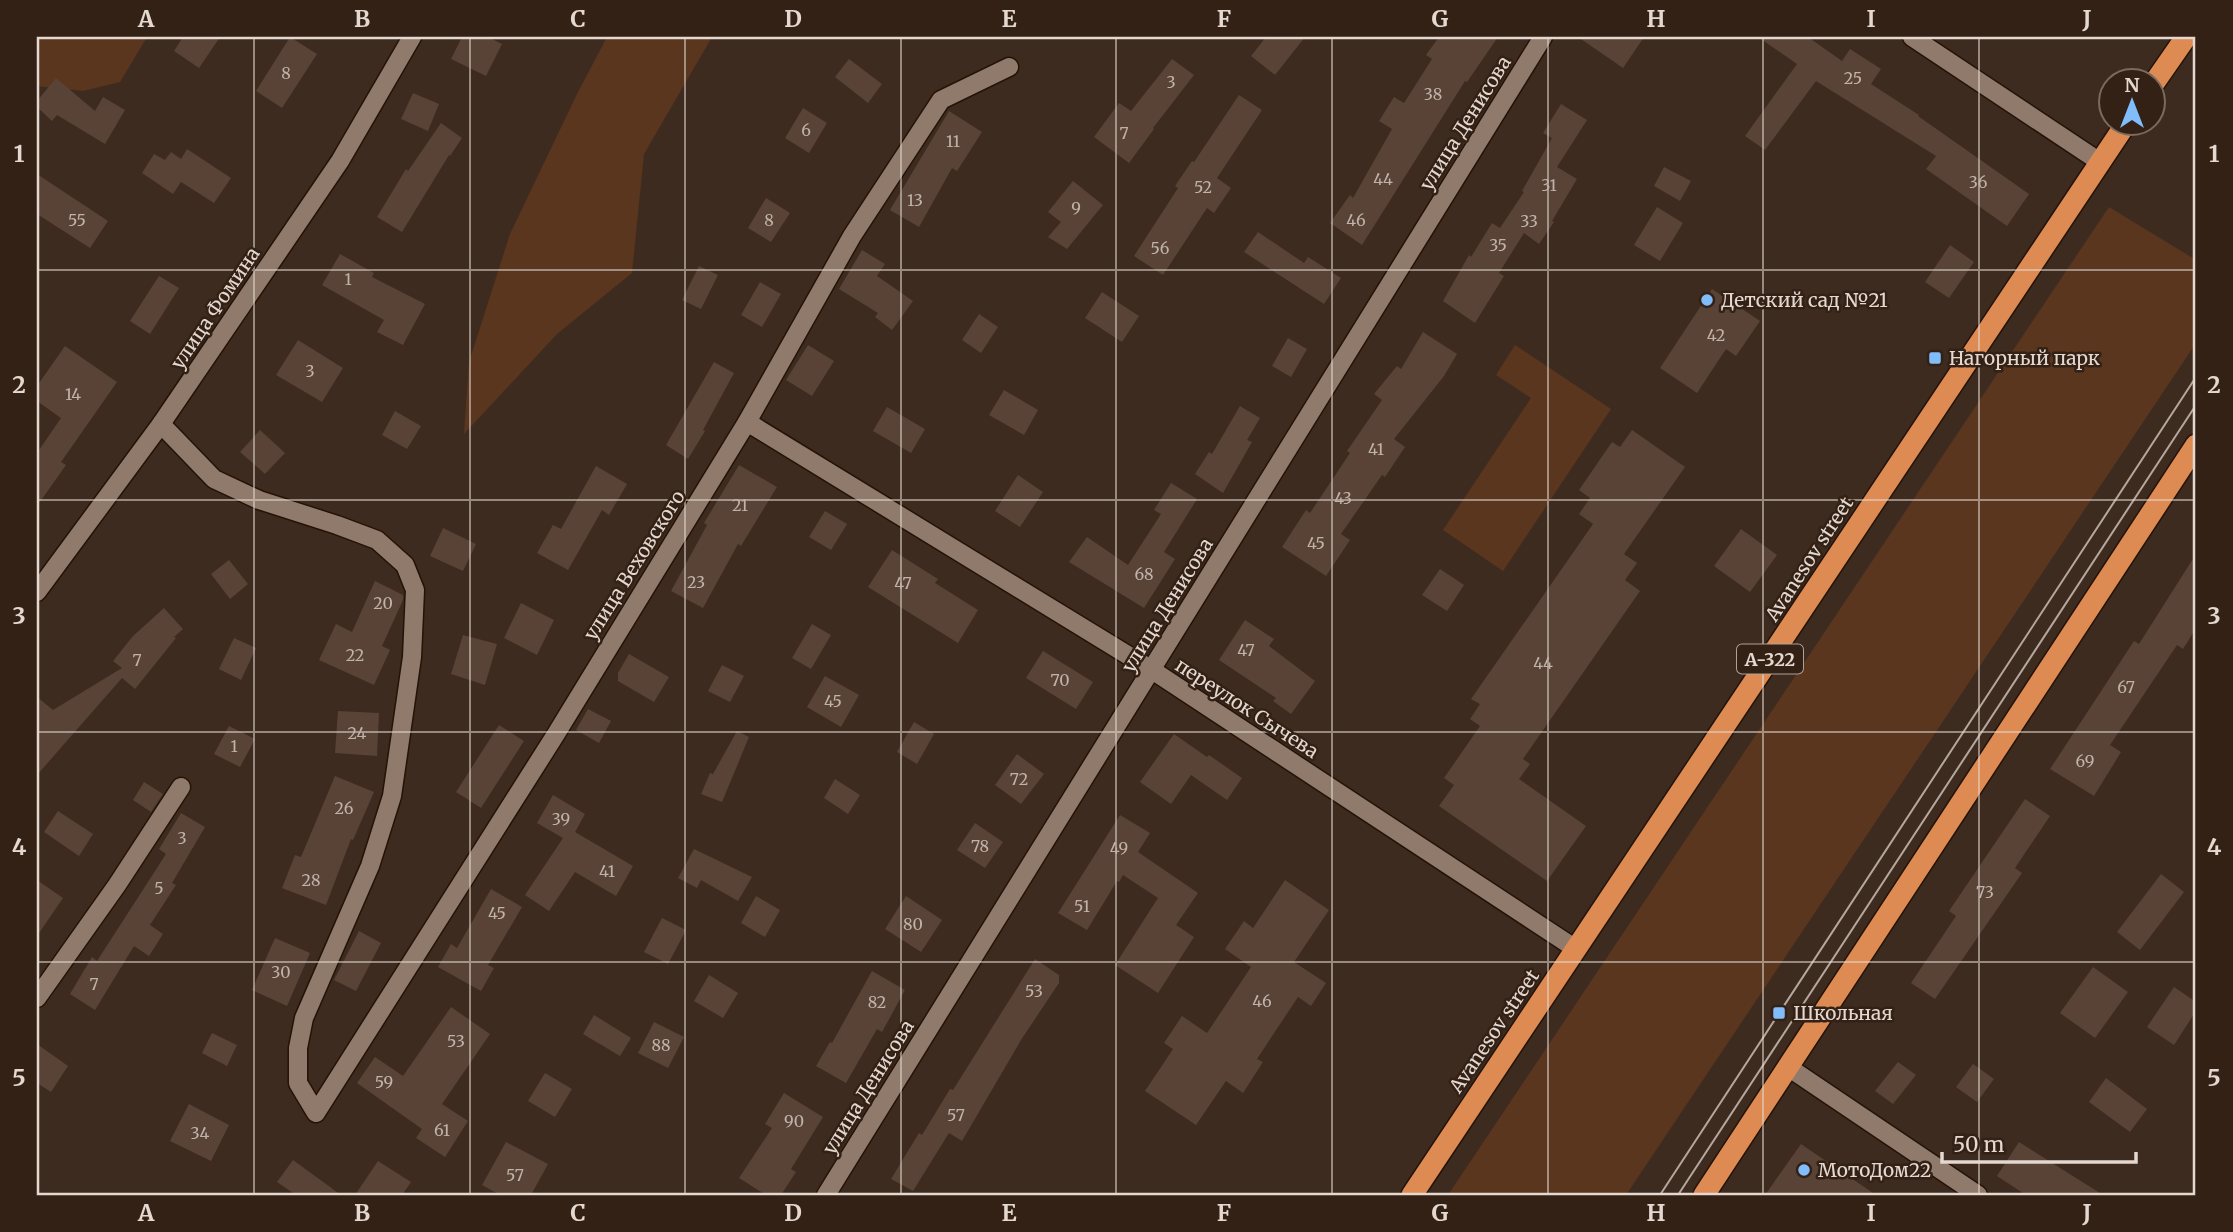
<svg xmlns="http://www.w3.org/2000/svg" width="2233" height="1232" viewBox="0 0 2233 1232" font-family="Merriweather,serif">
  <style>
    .green { fill: #5a361f }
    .building { fill: #584336 }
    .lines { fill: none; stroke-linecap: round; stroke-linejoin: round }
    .street-casing { stroke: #241308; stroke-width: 21 }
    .secondary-casing { stroke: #241308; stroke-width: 21 }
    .highway-casing { stroke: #241308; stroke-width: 24 }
    .street { stroke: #907a6c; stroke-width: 18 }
    .secondary { stroke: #907a6c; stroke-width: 18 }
    .highway { stroke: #de8b53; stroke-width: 21 }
    .tram { stroke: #b5a79e; stroke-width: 2 }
    .grid { fill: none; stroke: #e4d8d0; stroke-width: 2; stroke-opacity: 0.55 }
    .poi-dot { fill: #81bdfa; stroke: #332115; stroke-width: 2.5 }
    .labels { text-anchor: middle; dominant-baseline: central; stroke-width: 5; stroke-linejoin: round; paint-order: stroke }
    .number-label { font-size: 16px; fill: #c1b3aa }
    .shield { fill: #332115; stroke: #afa198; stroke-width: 2 }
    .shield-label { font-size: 18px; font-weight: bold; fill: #e4d8d0 }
    .street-label { font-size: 19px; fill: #e4d8d0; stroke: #332115 }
    .poi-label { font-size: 19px; fill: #e4d8d0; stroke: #332115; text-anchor: start }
    .neatline { fill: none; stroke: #e4d8d0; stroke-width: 2.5 }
    .grid-label { font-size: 23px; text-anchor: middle; font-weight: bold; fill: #e4d8d0 }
  </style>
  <rect width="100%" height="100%" fill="#3e2b1f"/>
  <g class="green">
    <path d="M37,37H147L120,82L83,91L37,86Z"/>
    <path d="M607,37H712L644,154L632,273L557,334L464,434L469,362L510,234L577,94Z"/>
    <path d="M2109,207L2196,260V343L1626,1195H1448Z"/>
    <path d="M1515,345L1611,409L1503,571L1443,530L1531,398L1496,375Z"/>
  </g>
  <g class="building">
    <path d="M183,37H220L199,68L174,51Z"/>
    <path d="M290,37L317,54L282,108L256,91Z"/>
    <path d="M462,37H488L502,44L486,76L451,59Z"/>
    <path d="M1266,37H1305L1275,75L1251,56Z"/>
    <path d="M1439,37H1498L1467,82L1465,81L1362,245L1330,223L1350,195L1353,198L1392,129L1379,121L1394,97L1404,103L1432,59L1426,55Z"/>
    <path d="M1578,37H1644L1623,68Z"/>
    <path d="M1758,37H1808L1842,61L1850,49L1881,69L1871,84L1919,115L1918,116L2029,194L2007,226L1926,169L1936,156L1816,81L1765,150L1745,136L1797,64Z"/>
    <path d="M849,59L882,84L868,103L835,77Z"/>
    <path d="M1172,59L1194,75L1153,128L1154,129L1129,163L1094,137L1119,103L1131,111Z"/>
    <path d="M56,78L95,111L103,97L125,110L105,144L57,115L52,121L37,107V101Z"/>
    <path d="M413,93L439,104L428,131L401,119Z"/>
    <path d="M1239,95L1262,110L1217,178L1231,188L1214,213L1207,208L1163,275L1134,256L1178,188L1175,186L1192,161L1194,162Z"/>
    <path d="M1561,104L1587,120L1557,167L1577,179L1552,221L1554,222L1539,244L1524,233L1499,273L1504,276L1475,323L1443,301L1469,255L1471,257L1492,223L1500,228L1524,192L1522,191L1552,138L1543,133Z"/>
    <path d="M803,108L827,123L809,153L785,138Z"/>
    <path d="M949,111L982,132L957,171L952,168L919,227L890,210Z"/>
    <path d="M441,123L462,138L450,156L449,155L402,232L377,217L406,169L408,171Z"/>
    <path d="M187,149L231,178L214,203L181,182L173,194L142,173L154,154L165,160L171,152L181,159Z"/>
    <path d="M1664,167L1691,181L1680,201L1654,186Z"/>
    <path d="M37,174L108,221L90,248L37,214Z"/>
    <path d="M1073,181L1103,205L1067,249L1048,237L1061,222L1048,212Z"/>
    <path d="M766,198L790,213L771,242L748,228Z"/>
    <path d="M1657,207L1683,223L1660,261L1634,245Z"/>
    <path d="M1258,232L1304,263L1308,257L1341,278L1324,304L1244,252Z"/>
    <path d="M1950,245L1974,262L1949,298L1925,282Z"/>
    <path d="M862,250L885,264L877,276L913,301L892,330L875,317L878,313L839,289Z"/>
    <path d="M340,254L374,273L372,277L425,304L403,345L377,332L384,320L322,285Z"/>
    <path d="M699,266L718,275L701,309L682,300Z"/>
    <path d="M159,276L179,288L150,334L130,321Z"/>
    <path d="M760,282L781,294L762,327L741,315Z"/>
    <path d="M1712,289L1760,321L1736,356L1726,349L1697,393L1660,368Z"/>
    <path d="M1102,292L1139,316L1122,342L1085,318Z"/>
    <path d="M979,314L998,327L981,353L962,340Z"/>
    <path d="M1423,332L1457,354L1444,376L1394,439L1405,447L1385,477L1382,475L1341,534L1350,540L1326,576L1282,547L1306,510L1310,513L1350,453L1347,451L1382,400L1374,394L1397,366L1401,369Z"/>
    <path d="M1288,338L1307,349L1291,377L1272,366Z"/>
    <path d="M298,340L343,368L322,402L276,375Z"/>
    <path d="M808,345L834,361L812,396L786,380Z"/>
    <path d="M65,346L117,382L61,462L66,465L37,506V453L61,418L37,401V386Z"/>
    <path d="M714,362L734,373L703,430L705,431L688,459L666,445Z"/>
    <path d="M1004,390L1038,410L1024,435L989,415Z"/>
    <path d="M1240,406L1260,418L1247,440L1252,442L1223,493L1195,474L1209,452L1212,454Z"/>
    <path d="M887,407L925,429L911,453L873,431Z"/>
    <path d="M395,411L421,426L407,449L382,435Z"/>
    <path d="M260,430L285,453L265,474L240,452Z"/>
    <path d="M1632,430L1685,467L1624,554L1637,563L1625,580L1640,591L1523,759L1530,764L1519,779L1586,826L1547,881L1439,806L1454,785L1444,778L1480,726L1470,719L1480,704L1471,699L1593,524L1579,514L1590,498L1579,490L1612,442L1620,447Z"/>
    <path d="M739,465L777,487L741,546L738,544L703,608L671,591L707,525L704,523Z"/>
    <path d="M596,466L627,484L609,515L602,510L568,570L537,553L553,525L561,529Z"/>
    <path d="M1018,475L1043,492L1020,527L995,511Z"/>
    <path d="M1171,483L1197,499L1164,552L1175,559L1144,608L1069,562L1087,537L1128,565L1161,514L1154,510Z"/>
    <path d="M825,511L847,524L831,550L809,537Z"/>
    <path d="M443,528L476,544L463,571L430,556Z"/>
    <path d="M1741,529L1777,555L1750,592L1714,566Z"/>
    <path d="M892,550L938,579L935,583L978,610L958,643L868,587Z"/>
    <path d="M2196,554V628L2183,649L2177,645L2110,745L2121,752L2094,796L2050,769L2134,641L2139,644Z"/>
    <path d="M229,560L248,584L230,599L211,574Z"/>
    <path d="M1440,569L1464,585L1447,611L1422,595Z"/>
    <path d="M375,581L403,595V600L382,646L390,650L374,685L319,660L336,624L352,632Z"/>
    <path d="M521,603L554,620L537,655L504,638Z"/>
    <path d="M164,608L183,629L174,637L176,638L135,689L122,678L37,775V697L53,710L122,668L113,661L133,636Z"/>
    <path d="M1245,620L1274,639L1269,646L1315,681L1291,714L1273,701L1276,698L1219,660Z"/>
    <path d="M812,624L831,635L811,669L792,658Z"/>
    <path d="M463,635L497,644L485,685L451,674Z"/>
    <path d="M234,638L256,648L241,680L219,669Z"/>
    <path d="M1043,651L1093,682L1076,709L1026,678Z"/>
    <path d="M629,654L669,677L654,702L618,681V673Z"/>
    <path d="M722,665L744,676L730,702L708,691Z"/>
    <path d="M825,676L859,695L841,727L807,707Z"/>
    <path d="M588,709L611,721L599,743L576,730Z"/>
    <path d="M338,711L379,713L377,756L335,753Z"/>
    <path d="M914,722L934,734L917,764L897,752Z"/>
    <path d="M499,725L524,741L481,808L456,792Z"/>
    <path d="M229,726L255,739L240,767L214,754Z"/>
    <path d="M737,731L749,737L722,802L701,794L710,773L713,774Z"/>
    <path d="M1174,734L1207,757L1209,755L1242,778L1227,800L1191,775L1171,804L1140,782Z"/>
    <path d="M1017,754L1044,774L1021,804L995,785Z"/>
    <path d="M335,776L374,792L353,840L351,839L326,905L282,888L295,855L301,857Z"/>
    <path d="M835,779L860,795L848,814L824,798Z"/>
    <path d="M144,782L163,794L151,812L133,800Z"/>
    <path d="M553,795L585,814L575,832L633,866L616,896L575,872L549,911L525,895L563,838L537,823Z"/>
    <path d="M2025,799L2050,816L2015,868L2022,873L1935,999L1911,983L1956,916L1949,911Z"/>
    <path d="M58,811L93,834L79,856L44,832Z"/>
    <path d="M181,813L205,827L172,883L176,885L150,925L163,934L149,956L134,946L95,1010L70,994L92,957L97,961L166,854L159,849Z"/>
    <path d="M1120,815L1150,833L1138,852L1198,893L1176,925L1194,937L1158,993L1115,965L1158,898L1123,875L1119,882L1117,881L1087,930L1058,913Z"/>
    <path d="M975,823L1003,842L985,868L957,850Z"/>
    <path d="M694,849L752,877L738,901L701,880L697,888L678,878Z"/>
    <path d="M2161,874L2184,892L2140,950L2117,932Z"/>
    <path d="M37,880L63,898L37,936Z"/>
    <path d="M1285,880L1329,910L1294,962L1326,983L1311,1006L1298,997L1257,1059L1263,1062L1243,1093L1226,1081L1196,1125L1145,1091L1173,1049L1164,1043L1182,1016L1207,1033L1251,967L1225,949L1244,921L1253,928Z"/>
    <path d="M491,889L522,907L488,965L494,968L481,991L438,967L451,944L457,948Z"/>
    <path d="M756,896L780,910L765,937L741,923Z"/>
    <path d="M906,896L942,920L921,952L885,929Z"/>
    <path d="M662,918L686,930L668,964L644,952Z"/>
    <path d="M359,931L381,943L356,991L334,980Z"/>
    <path d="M275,938L310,953L287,1006L252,990Z"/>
    <path d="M1035,959L1059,975V983L1021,1040L962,1141L949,1133L913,1191L891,1179L919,1133L922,1135L950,1089L953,1090Z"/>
    <path d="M2093,967L2128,992L2095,1038L2060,1013Z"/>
    <path d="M872,971L905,990L882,1032L877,1029L846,1083L816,1066L830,1042L832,1043Z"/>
    <path d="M709,975L738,993L723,1018L694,1001Z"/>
    <path d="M2174,987L2196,1002V1011L2174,1045L2147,1027Z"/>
    <path d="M451,1007L490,1034L442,1104L468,1121L445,1157L416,1138L422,1129L357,1083L375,1057L403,1076Z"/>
    <path d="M594,1015L631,1038L620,1056L583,1034Z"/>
    <path d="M654,1022L684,1037L668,1068L638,1053Z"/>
    <path d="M212,1033L237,1045L227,1066L202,1053Z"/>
    <path d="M37,1044L68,1066L51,1092L37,1083Z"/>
    <path d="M1898,1062L1916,1075L1893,1104L1875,1091Z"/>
    <path d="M1973,1064L1994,1079L1977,1102L1956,1087Z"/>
    <path d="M545,1073L572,1089L555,1117L528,1101Z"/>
    <path d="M2106,1078L2147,1109L2130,1132L2089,1102Z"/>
    <path d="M784,1093L823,1117L791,1169L796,1172L781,1195H766L739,1178L772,1128L765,1124Z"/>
    <path d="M189,1104L229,1125L211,1161L170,1141Z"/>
    <path d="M506,1142L548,1164L531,1195H500L482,1185Z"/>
    <path d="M2019,1142L2103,1195H2026L1997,1176Z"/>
    <path d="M1801,1144L1876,1195H1765Z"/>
    <path d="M293,1160L341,1195H296L277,1182Z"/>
    <path d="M378,1161L411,1182L402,1195H355Z"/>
  </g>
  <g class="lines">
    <defs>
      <g id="street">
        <path d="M1912,37L2100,162"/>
        <path d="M747,422L1152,670L1576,949"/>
        <path d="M161,424L214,479L259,500L337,525L377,540L405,565L415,590L412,657L392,796L370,866L304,1018L298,1048V1083L316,1113L556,734L747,422L852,236L941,100L1009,67"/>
        <path d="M37,998L117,885L181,787"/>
        <path d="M1788,1067L1978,1195"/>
        <path d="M826,1195L1543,37"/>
      </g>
      <path id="secondary" d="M37,592L161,424L340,161L412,37"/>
      <g id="highway">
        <path d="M2152,86L2186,37"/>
        <path d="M1412,1195L2127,122"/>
        <path d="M1704,1195L2196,445"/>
      </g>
    </defs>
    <use href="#street" class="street-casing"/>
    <use href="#secondary" class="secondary-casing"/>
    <use href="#highway" class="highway-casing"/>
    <use href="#street" class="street"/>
    <use href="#secondary" class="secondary"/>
    <use href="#highway" class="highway"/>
    <g class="tram">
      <path d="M1660,1195L2196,377"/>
      <path d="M1678,1195L2196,405"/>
    </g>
  </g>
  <path class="grid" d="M254,37V1195M470,37V1195M685,37V1195M901,37V1195M1116,37V1195M1332,37V1195M1548,37V1195M1763,37V1195M1979,37V1195M37,270H2196M37,500H2196M37,732H2196M37,962H2196"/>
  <g class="poi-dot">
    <circle cx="1707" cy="300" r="7"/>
    <rect x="1928" y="351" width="14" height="14" rx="3.5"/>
    <rect x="1772" y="1006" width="14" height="14" rx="3.5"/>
    <circle cx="1804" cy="1170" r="7"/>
  </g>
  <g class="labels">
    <g class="number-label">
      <text x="286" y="73">8</text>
      <text x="1853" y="78">25</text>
      <text x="1171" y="82">3</text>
      <text x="1433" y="94">38</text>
      <text x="806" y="130">6</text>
      <text x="1124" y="133">7</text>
      <text x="953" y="141">11</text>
      <text x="1383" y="179">44</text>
      <text x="1978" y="182">36</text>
      <text x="1549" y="185">31</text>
      <text x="1203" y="187">52</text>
      <text x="915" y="200">13</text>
      <text x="1076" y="208">9</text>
      <text x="77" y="220">55</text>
      <text x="769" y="220">8</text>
      <text x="1356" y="220">46</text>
      <text x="1529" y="221">33</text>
      <text x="1498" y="245">35</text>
      <text x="1160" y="248">56</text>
      <text x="348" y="279">1</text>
      <text x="1716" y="335">42</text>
      <text x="310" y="371">3</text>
      <text x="73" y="394">14</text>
      <text x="1376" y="449">41</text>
      <text x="1343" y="498">43</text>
      <text x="740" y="505">21</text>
      <text x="1316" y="543">45</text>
      <text x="1144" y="574">68</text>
      <text x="696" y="582">23</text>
      <text x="903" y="583">47</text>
      <text x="383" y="603">20</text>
      <text x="1246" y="650">47</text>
      <text x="355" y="655">22</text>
      <text x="137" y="660">7</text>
      <text x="1543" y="663">44</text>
      <text x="1060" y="680">70</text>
      <text x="2126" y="687">67</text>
      <text x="833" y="701">45</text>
      <text x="357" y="733">24</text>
      <text x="234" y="746">1</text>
      <text x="2085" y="761">69</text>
      <text x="1019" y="779">72</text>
      <text x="344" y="808">26</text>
      <text x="561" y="819">39</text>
      <text x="182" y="838">3</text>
      <text x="980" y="846">78</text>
      <text x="1119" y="848">49</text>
      <text x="607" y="871">41</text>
      <text x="311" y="880">28</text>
      <text x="159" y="888">5</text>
      <text x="1985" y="892">73</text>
      <text x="1082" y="906">51</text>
      <text x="497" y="913">45</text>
      <text x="913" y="924">80</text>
      <text x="281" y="972">30</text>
      <text x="94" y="984">7</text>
      <text x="1034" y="991">53</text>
      <text x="1262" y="1001">46</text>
      <text x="877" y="1002">82</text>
      <text x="456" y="1041">53</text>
      <text x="661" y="1045">88</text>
      <text x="384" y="1082">59</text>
      <text x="956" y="1115">57</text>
      <text x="794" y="1121">90</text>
      <text x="442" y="1130">61</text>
      <text x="200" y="1133">34</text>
      <text x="515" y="1175">57</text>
    </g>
    <rect class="shield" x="1737" y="644.5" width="66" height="29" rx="5"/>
    <g class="shield-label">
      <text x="1770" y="659">А-322</text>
    </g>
    <g class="street-label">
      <text transform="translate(1465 123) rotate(-58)">улица Денисова</text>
      <text transform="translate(215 308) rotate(-56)">улица Фомина</text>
      <text transform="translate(1809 559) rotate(-57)">Avanesov street</text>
      <text transform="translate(634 565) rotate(-58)">улица Веховского</text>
      <text transform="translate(1167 605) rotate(-58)">улица Денисова</text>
      <text transform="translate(1247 708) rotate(33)">переулок Сычева</text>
      <text transform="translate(1494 1031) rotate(-56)">Avanesov street</text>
      <text transform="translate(868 1087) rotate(-58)">улица Денисова</text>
    </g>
    <g class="poi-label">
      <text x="1721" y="300">Детский сад №21</text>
      <text x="1949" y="358">Нагорный парк</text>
      <text x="1793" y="1013">Школьная</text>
      <text x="1818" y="1170">МотоДом22</text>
    </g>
  </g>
  <rect width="2233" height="1232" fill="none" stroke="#332115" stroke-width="77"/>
  <g transform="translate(2132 102)"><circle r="33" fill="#332115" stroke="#7a6a60" stroke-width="2"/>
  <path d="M0-5L12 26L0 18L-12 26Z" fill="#81bdfa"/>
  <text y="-10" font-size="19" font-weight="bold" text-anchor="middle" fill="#e4d8d0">N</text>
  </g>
  <path d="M1942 1152v10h194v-10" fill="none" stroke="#e4d8d0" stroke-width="3.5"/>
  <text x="1953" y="1152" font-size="21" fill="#e4d8d0" stroke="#332115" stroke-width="5" paint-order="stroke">50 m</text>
  <rect x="38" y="38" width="2156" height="1156" class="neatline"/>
  <g class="grid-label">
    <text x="146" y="27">A</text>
    <text x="362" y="27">B</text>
    <text x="578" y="27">C</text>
    <text x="793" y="27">D</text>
    <text x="1009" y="27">E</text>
    <text x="1224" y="27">F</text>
    <text x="1440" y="27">G</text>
    <text x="1656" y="27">H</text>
    <text x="1871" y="27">I</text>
    <text x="2087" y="27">J</text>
    <text x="19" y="162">1</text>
    <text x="2214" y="162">1</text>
    <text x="19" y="393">2</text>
    <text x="2214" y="393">2</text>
    <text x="19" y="624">3</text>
    <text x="2214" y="624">3</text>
    <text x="19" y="855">4</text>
    <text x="2214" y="855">4</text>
    <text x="19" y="1086">5</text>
    <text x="2214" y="1086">5</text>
    <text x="146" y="1221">A</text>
    <text x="362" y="1221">B</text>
    <text x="578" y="1221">C</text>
    <text x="793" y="1221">D</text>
    <text x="1009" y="1221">E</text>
    <text x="1224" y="1221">F</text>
    <text x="1440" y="1221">G</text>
    <text x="1656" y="1221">H</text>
    <text x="1871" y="1221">I</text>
    <text x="2087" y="1221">J</text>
  </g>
</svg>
